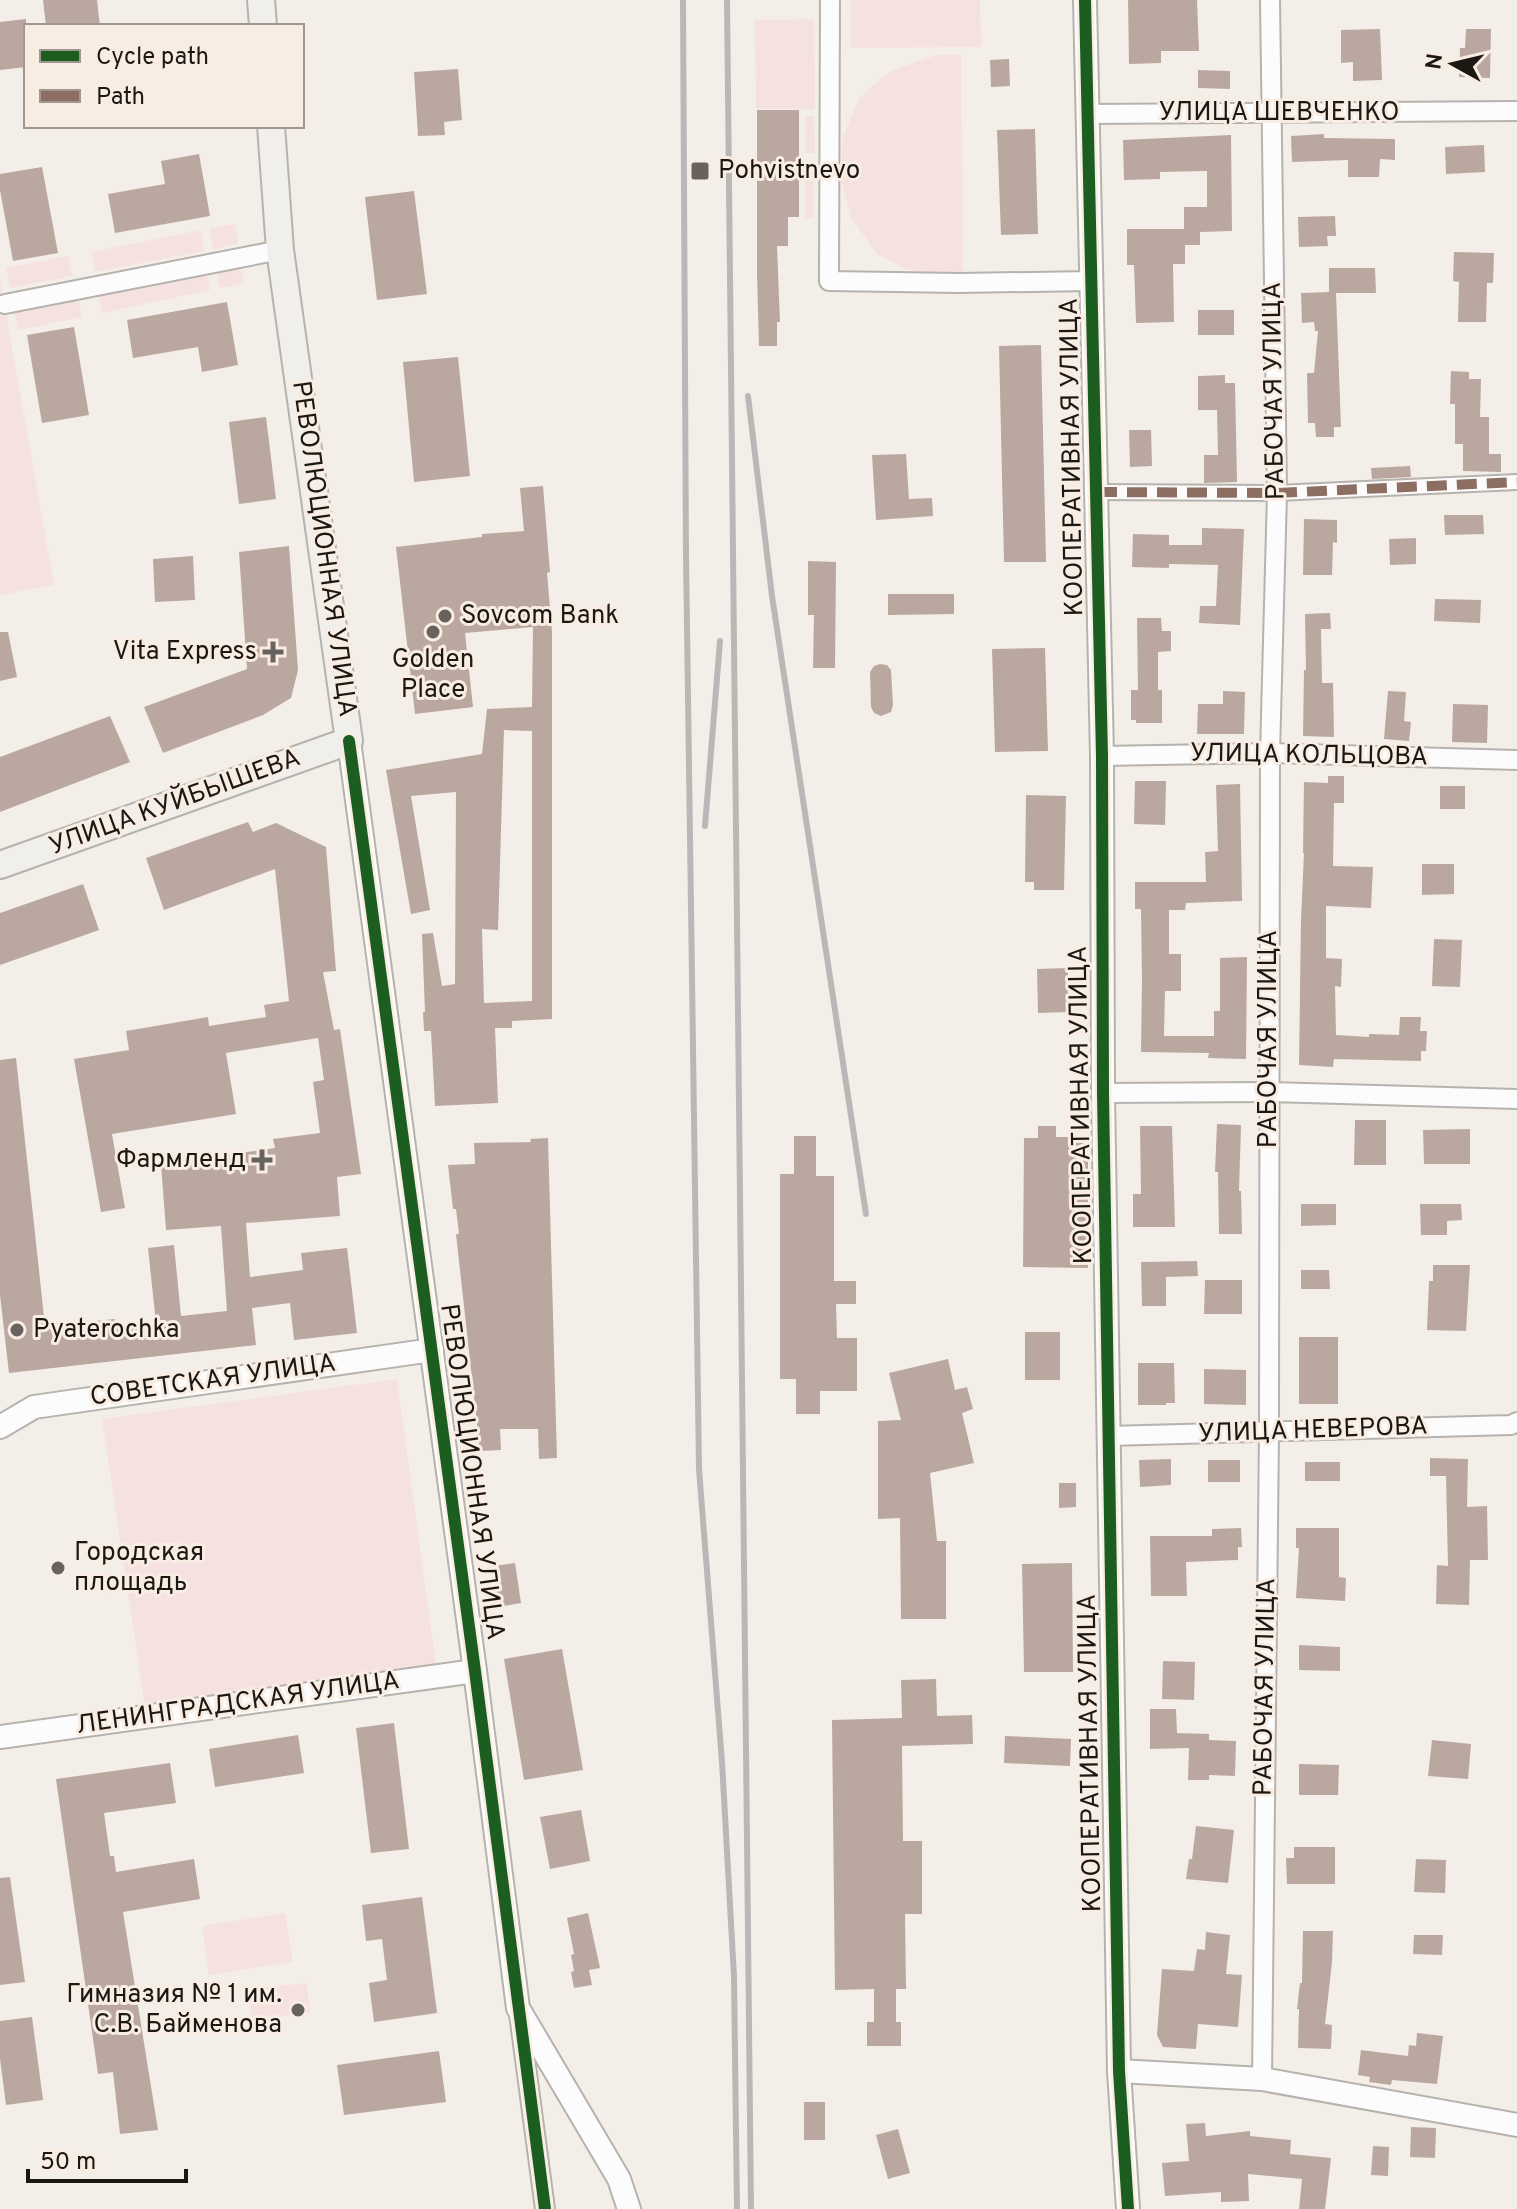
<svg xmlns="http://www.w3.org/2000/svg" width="1517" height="2209" viewBox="0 0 1517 2209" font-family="Overpass,sans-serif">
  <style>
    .green { fill: #f6e1e1 }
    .building { fill: #baa8a0; fill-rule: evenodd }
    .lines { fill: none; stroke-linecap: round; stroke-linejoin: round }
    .pedestrian-casing { stroke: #b6b2ad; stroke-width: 18 }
    .minor-casing { stroke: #b6b2ad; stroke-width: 22 }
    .tertiary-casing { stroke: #b6b2ad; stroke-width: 26 }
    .secondary-casing { stroke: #b6b2ad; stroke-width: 30 }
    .pedestrian { stroke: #fdfcfc; stroke-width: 14 }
    .minor { stroke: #fdfcfc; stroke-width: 18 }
    .tertiary { stroke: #fdfcfc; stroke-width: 22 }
    .secondary { stroke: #f1efeb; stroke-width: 26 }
    .rail { stroke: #bab8b7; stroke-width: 6 }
    .quiet { stroke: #8d6e63; stroke-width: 10; stroke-dasharray: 20 10; stroke-linecap: butt }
    .cycleway-casing { stroke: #f9ede3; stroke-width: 17 }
    .cycleway { stroke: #1b5e20; stroke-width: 12 }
    .poi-dot { fill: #67625e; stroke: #f9ede3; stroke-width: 3 }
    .labels { text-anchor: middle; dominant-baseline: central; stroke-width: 6; stroke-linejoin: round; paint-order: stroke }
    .street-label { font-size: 26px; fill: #1b1713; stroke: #f9ede3 }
    .poi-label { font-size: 26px; fill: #1b1713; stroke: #f9ede3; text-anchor: start }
  </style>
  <rect width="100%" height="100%" fill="#f4eee8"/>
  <g class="green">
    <path d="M850,0H980L981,47L850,48Z"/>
    <path d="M814,19L815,109H756L755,20Z"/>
    <path d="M936,55H961L963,275H938L906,269L877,254L852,219L840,178L843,136L860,97L890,71Z"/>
    <path d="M805,116H814L815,153H806Z"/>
    <rect x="805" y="181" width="9" height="37"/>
    <path d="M235,224L238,244L213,249L209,228Z"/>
    <path d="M201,230L204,251L95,272L91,252Z"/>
    <path d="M68,256L72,276L10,288L6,268Z"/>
    <path d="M240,264L244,283L220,288L216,269Z"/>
    <path d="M206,271L210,290L102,313L98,294Z"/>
    <path d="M0,280L54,585L0,595Z"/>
    <path d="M78,298L82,317L18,330L14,311Z"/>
    <path d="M397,1379L436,1665L145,1707L102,1419Z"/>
    <path d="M285,1913L293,1962L209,1975L202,1926Z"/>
    <path d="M307,1983L310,2013L252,2019L249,1989Z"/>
  </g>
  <g class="building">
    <path d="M43,0H97L100,26H46Z"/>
    <path d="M1128,0H1197L1199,51H1161V63L1129,64Z"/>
    <path d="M26,19V67L0,70V22Z"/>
    <path d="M1380,29L1382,80L1353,81V62L1341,63V30Z"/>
    <path d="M1466,29H1491L1490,78L1459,77L1460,48H1465Z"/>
    <path d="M1009,59L1010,86L991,87L990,60Z"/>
    <path d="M458,69L462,120L444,122L445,135L418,136L414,72Z"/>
    <path d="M1198,70L1230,71V89L1198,88Z"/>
    <path d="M757,110H799V217H788V246H777L780,322H777V346H759L757,274Z"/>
    <path d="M1035,129L1038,234L1001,235L997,130Z"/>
    <path d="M1324,134V138L1395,139V160L1380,159L1379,177H1348V160L1292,162L1291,136Z"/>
    <path d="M1231,135L1232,231L1200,232V245H1185V264H1173L1174,322L1136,323L1134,265H1127V229H1184V207H1207V171L1160,172V179L1124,180L1123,140Z"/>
    <path d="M1484,145L1485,172L1446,174L1445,147Z"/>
    <path d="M199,154L210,216L115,233L108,194L165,184L161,161Z"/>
    <path d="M42,167L58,253L13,261L0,190V174Z"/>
    <path d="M414,191L427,294L377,300L365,197Z"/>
    <path d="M1335,216L1336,236H1327L1328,246L1299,247L1298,217Z"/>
    <path d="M1454,252L1494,253L1493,283H1487L1486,322H1458L1459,282L1453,281Z"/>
    <path d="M1329,268H1375L1376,293H1336L1341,427H1334V437H1316L1315,423H1308L1307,373H1314L1318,331H1315L1314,322L1302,323L1301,293L1329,292Z"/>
    <path d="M227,302L238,365L202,372L198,347L133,358L127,320Z"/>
    <rect x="1198" y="310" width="36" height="25"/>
    <path d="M74,327L89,415L42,423L27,335Z"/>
    <path d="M1041,345L1046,562H1004L999,346Z"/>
    <path d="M458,357L470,476L414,482L403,362Z"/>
    <path d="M1451,371L1469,372V379H1481L1480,417H1489V454H1501V472L1463,471V444H1455V404H1450Z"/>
    <path d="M1225,375V383H1235L1237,482L1204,483V455H1218L1217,410H1198V376Z"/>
    <path d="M266,417L276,499L239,504L229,422Z"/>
    <path d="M1129,430H1151L1152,466L1130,467Z"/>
    <path d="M906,454L909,499L932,498L933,516L876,520L872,455Z"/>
    <path d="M1410,466L1411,477L1372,479L1371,468Z"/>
    <path d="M543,486L550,572L547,573L552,631V1019L512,1021V1028H495L498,1103L435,1106L431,1031H424L423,1012H425L422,934L433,933L442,986L455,984L456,792L411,796L430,910L411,914L386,770L482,754L487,709L532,707L533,627L465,633L473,707L415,714L396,547L482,537V534L524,531L520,488ZM504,730L532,731V1001L484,1003L482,929L498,930Z"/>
    <path d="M1444,515H1483L1484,534L1445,535Z"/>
    <path d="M1304,519L1337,520V543L1333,542L1332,575H1303Z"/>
    <path d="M1202,528L1244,529L1240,625L1199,623L1200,606H1216L1218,565L1169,564V568L1132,567L1133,534L1169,535V545H1202Z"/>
    <path d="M1416,538V564L1390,565L1389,539Z"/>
    <path d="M289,546L298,670L291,698L263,715L163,753L144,707L247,669L239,552Z"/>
    <path d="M193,556L195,600L155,602L153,559Z"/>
    <path d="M808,561L836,562L835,668H813L814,615H808Z"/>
    <path d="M888,594H954V614L888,615Z"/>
    <path d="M1435,599L1481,600L1480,623L1434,621Z"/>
    <path d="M1330,613L1331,629H1321L1322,683H1333L1334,737L1303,736L1304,670H1306L1305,614Z"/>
    <path d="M1137,618H1161L1162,631H1171V651L1158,652V690H1162V723H1136V720H1131V690H1138Z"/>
    <path d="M0,632H8L17,677L0,681Z"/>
    <path d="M1045,648L1048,751L995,752L992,649Z"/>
    <path d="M880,664L887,665L891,670L893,705L891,712L881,716L874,713L871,707L870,672L874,666Z"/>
    <path d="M1223,691L1245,692L1244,734H1197L1198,704H1223Z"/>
    <path d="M1388,691L1406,692L1404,721L1411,722L1409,741L1384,739Z"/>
    <path d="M1453,704L1488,705L1487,743L1452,742Z"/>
    <path d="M110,716L130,762L0,812V757Z"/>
    <path d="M1328,776H1344V803H1334L1333,866L1373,867L1371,908L1326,906V958L1342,959L1341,987L1335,986L1336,1035L1369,1037V1034L1399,1035L1400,1017H1421L1420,1031H1427L1426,1051H1421V1061L1334,1059L1333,1067L1299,1065L1301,919L1304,853H1303L1304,782L1328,783Z"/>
    <path d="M1135,781H1166L1165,825L1134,824Z"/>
    <path d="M1240,784L1242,901L1186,903L1185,910H1169V954H1181V991H1165L1164,1036H1214V1011H1220V958L1247,957L1246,1059L1208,1058L1209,1053L1141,1052L1142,980L1141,909H1135V882H1206L1205,852L1218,851L1216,785Z"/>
    <rect x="1440" y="786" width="25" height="23"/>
    <path d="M1026,795L1066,796L1064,890H1034V882H1025Z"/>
    <path d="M248,822L253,832L276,823L326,847L336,971L323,972L334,1030L340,1029L361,1174L337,1177L340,1216L246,1223L250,1277L303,1270L301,1253L347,1248L357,1333L294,1340L290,1303L252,1308L256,1345L9,1373L0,1295V1060L16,1058L45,1326L115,1319L116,1328L156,1323L148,1248L174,1245L181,1316L227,1311L221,1226L166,1230L161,1164L275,1148L273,1139L320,1133L313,1082L324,1080L318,1038L226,1053L236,1114L112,1134L125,1208L101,1212L74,1059L129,1050L126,1031L208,1017L209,1026L266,1017L264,1005L289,1001L275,869L164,910L146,858Z"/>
    <path d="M1422,864H1454V894L1422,895Z"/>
    <path d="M83,884L99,930L0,965V913Z"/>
    <path d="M1434,939L1462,940L1460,987L1432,986Z"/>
    <path d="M1068,968V1012L1038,1013L1037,969Z"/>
    <path d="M1355,1120H1386V1165H1354Z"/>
    <path d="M1217,1124L1241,1125L1239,1191H1241L1242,1234H1219L1218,1172H1215Z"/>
    <path d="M1038,1126H1056V1137H1088V1268L1023,1267L1024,1138H1038Z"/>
    <path d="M1140,1126H1172L1175,1227H1133V1194H1141Z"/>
    <path d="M1470,1129V1164H1424L1423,1130Z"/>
    <path d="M794,1136H816V1176H834V1281H856V1304H836L837,1338H857V1391H820V1414H796V1379H780V1174H794Z"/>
    <path d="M548,1138L557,1458L539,1459L538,1429H500L501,1450L480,1451L456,1234H459L456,1209H453L448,1165L475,1164L474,1143L531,1142L530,1139Z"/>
    <path d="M1301,1204H1336V1225L1301,1226Z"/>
    <path d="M1420,1204H1461L1462,1220L1447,1221V1235H1421Z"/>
    <path d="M1197,1261L1198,1276L1166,1277V1306H1142L1141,1262Z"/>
    <path d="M1433,1265H1470L1466,1331L1427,1330L1429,1281H1433Z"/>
    <path d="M1301,1270H1329L1330,1289H1301Z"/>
    <path d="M1205,1280H1242V1314H1204Z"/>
    <rect x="1025" y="1332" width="35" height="48"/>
    <rect x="1299" y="1337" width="39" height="67"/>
    <path d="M948,1359L955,1390L967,1387L973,1409L962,1413L974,1463L930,1473L937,1541H946V1619H901L900,1518L878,1519V1421L901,1420L889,1373Z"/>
    <path d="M1138,1363H1174L1175,1403H1166V1405H1138Z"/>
    <path d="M1204,1369L1246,1370V1405L1204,1404Z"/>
    <path d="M1430,1458L1468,1459L1467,1507L1487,1506L1488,1560H1470L1469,1605L1436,1604L1437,1565L1448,1566L1446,1476H1430Z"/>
    <path d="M1171,1459V1485L1140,1487L1139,1460Z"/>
    <rect x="1208" y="1460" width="32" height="22"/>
    <rect x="1305" y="1462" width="35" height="19"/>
    <path d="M1059,1483H1076V1507L1059,1508Z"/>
    <path d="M1241,1528L1242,1547H1238V1560L1186,1562L1187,1596H1151L1150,1536H1212V1529Z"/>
    <path d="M1296,1528H1339V1577L1346,1578L1345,1601L1296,1598L1299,1548H1296Z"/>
    <path d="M515,1563L521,1603L498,1607L492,1566Z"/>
    <path d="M1072,1563L1073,1672H1024L1022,1564Z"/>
    <path d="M1299,1645L1340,1647V1671L1299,1670Z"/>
    <path d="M562,1649L583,1770L524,1780L504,1659Z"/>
    <path d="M1163,1661L1195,1662L1194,1700L1162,1699Z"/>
    <path d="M936,1679L937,1716L972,1715L973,1744L902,1746L903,1841H922V1914H905L906,1989H896V2022H901V2046H867V2022H874V1989L835,1990L832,1720L902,1718L901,1680Z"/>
    <path d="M1150,1709H1176L1177,1733L1209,1734V1740L1236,1741L1235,1776L1209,1775V1780H1188L1189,1748L1150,1749Z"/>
    <path d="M394,1723L409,1849L371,1853L356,1728Z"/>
    <path d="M298,1735L304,1773L215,1787L209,1749Z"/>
    <path d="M1005,1736L1071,1739L1070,1766L1004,1763Z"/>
    <path d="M1432,1740L1471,1744L1468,1779L1428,1776Z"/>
    <path d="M170,1763L176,1803L104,1813L110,1856H114L116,1872L194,1859L200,1899L123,1912L158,2130L120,2134L113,2072L98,2074L56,1779Z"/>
    <path d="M1299,1764L1339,1765L1338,1795H1299Z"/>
    <path d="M581,1810L590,1861L550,1869L540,1817Z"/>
    <path d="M1196,1826L1234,1830L1228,1883L1186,1879L1189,1859H1192Z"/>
    <path d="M1294,1847H1335V1884H1287L1286,1858H1294Z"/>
    <path d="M1416,1859L1446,1860L1445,1893L1414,1892Z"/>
    <path d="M10,1877L25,1982L0,1985V1878Z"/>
    <path d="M422,1897L437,2013L374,2022L369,1983L387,1980L382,1939L366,1941L362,1905Z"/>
    <path d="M588,1913L600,1968L589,1970L592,1985L574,1988L571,1972L574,1971L571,1955L574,1954L567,1918Z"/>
    <path d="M1303,1931H1333L1332,1962L1325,2024L1332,2025L1331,2049L1298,2048L1299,2009H1297L1300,1983H1302Z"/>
    <path d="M1206,1932L1230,1935L1226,1974L1242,1975L1238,2027L1198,2024L1196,2049L1163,2047L1157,2035L1162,1969L1194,1971L1197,1949L1205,1950Z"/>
    <path d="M1414,1935H1443L1442,1955L1413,1954Z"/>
    <path d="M32,2017L43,2100L6,2105L0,2059V2021Z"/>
    <path d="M1417,2033L1443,2036L1437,2084L1392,2080L1391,2085L1369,2082L1370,2077L1358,2075L1361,2050L1408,2056L1409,2045L1416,2046Z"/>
    <path d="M439,2051L446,2102L344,2115L337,2065Z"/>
    <rect x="804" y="2102" width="21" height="38"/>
    <path d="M1205,2123L1206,2136L1250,2131V2136L1291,2140L1290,2154L1331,2158L1325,2209H1299L1302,2179L1248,2174L1249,2201L1221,2202V2192L1165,2196L1162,2163L1189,2161L1186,2124Z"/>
    <path d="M1411,2127L1436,2128L1435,2158L1410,2157Z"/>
    <path d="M898,2129L910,2173L888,2179L876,2135Z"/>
    <path d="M1373,2146L1389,2147L1388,2176L1371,2175Z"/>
  </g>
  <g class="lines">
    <defs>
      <path id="pedestrian" d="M1097,492L1277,493L1517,482"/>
      <g id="minor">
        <path d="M830,0L829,281L959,283L1091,281"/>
        <path d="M1088,114L1517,111"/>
        <path d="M5,304L280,250"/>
        <path d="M1102,756L1270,753L1517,760"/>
        <path d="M1103,1093L1269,1092L1517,1099"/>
        <path d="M1108,1436L1511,1425L1517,1422"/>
        <path d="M519,2014L545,2209"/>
        <path d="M1262,2079L1269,1433L1270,753L1277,493L1270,0"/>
      </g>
      <g id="tertiary">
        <path d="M1085,0L1102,756L1103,1093L1119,2071L1128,2209"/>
        <path d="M349,741L475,1671L518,2008L619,2179L629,2209"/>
        <path d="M0,1427L34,1407L432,1350"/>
        <path d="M0,1737L475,1671"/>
        <path d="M1119,2071L1262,2079L1517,2125"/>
      </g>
      <g id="secondary">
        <path d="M261,0L263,26"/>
        <path d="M0,865L349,741L280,250L271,126"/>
      </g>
    </defs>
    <use href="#pedestrian" class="pedestrian-casing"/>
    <use href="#minor" class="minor-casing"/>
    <use href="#tertiary" class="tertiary-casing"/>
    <use href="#secondary" class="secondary-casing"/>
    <use href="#pedestrian" class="pedestrian"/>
    <use href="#minor" class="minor"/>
    <use href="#tertiary" class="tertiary"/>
    <use href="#secondary" class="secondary"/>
    <g class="rail">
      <path d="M683,0L686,556L699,1469L722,1762L734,1976L737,2209"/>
      <path d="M727,0L751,2209"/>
      <path d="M748,396L772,596L866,1214"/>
      <path d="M705,826L720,641"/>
    </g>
    <path class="quiet" d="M1097,492L1277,493L1517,482"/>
    <defs>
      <g id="cycleway">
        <path d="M1085,0L1102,756L1103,1093L1119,2071L1128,2209"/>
        <path d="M349,741L475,1671L545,2209"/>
      </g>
    </defs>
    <use href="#cycleway" class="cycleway-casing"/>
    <use href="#cycleway" class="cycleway"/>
  </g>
  <g class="poi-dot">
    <rect x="690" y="161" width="20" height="20" rx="4"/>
    <circle cx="445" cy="616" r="8"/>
    <circle cx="433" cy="632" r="8"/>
    <path d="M269 640h8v8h8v8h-8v8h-8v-8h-8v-8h8z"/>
    <path d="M258 1148h8v8h8v8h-8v8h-8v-8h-8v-8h8z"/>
    <circle cx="17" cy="1330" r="8"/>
    <circle cx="58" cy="1568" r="8"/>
    <circle cx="298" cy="2010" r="8"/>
  </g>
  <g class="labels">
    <g class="street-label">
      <text x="1279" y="113">УЛИЦА ШЕВЧЕНКО</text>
      <text transform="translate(1275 391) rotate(-91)">РАБОЧАЯ УЛИЦА</text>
      <text transform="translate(1073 457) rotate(-91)">КООПЕРАТИВНАЯ УЛИЦА</text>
      <text transform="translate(323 549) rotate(82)">РЕВОЛЮЦИОННАЯ УЛИЦА</text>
      <text transform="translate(1309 756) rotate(1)">УЛИЦА КОЛЬЦОВА</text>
      <text transform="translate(175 803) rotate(-20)">УЛИЦА КУЙБЫШЕВА</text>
      <text transform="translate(1269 1039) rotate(-90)">РАБОЧАЯ УЛИЦА</text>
      <text transform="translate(1082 1105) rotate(-91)">КООПЕРАТИВНАЯ УЛИЦА</text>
      <text transform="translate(213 1381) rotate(-8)">СОВЕТСКАЯ УЛИЦА</text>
      <text transform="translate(1313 1431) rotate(-2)">УЛИЦА НЕВЕРОВА</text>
      <text transform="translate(471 1472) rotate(82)">РЕВОЛЮЦИОННАЯ УЛИЦА</text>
      <text transform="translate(1266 1687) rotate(-89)">РАБОЧАЯ УЛИЦА</text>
      <text transform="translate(238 1704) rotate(-8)">ЛЕНИНГРАДСКАЯ УЛИЦА</text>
      <text transform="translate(1091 1753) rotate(-91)">КООПЕРАТИВНАЯ УЛИЦА</text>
    </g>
    <g class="poi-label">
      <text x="718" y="171">Pohvistnevo</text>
      <text x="461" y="616">Sovcom Bank</text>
      <text x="257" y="652" text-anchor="end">Vita Express</text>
      <text x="433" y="660" text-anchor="middle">Golden<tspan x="433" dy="30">Place</tspan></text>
      <text x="246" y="1160" text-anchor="end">Фармленд</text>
      <text x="33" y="1330">Pyaterochka</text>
      <text x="74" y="1553">Городская<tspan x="74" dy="30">площадь</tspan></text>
      <text x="282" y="1995" text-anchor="end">Гимназия № 1 им.<tspan x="282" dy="30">С.В. Байменова</tspan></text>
    </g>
  </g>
  <rect x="24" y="24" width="280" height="104" fill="#f9ede3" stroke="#a09790" stroke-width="2"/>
  <rect x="40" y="50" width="40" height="12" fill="#1b5e20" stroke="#a09790" stroke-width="2"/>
  <text x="96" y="64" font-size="24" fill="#1b1713">Cycle path</text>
  <rect x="40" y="90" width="40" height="12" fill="#8d6e63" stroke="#a09790" stroke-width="2"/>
  <text x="96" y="104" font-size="24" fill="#1b1713">Path</text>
  <g transform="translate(1453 64) rotate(278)" stroke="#f9ede3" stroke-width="6" paint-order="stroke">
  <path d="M0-6L14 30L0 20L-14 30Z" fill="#1b1713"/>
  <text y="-12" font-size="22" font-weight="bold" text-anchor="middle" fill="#1b1713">N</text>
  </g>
  <path d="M28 2169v12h158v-12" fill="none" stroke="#1b1713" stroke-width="4"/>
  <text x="40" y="2169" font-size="24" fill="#1b1713" stroke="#f9ede3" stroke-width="6" paint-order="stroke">50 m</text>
</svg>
